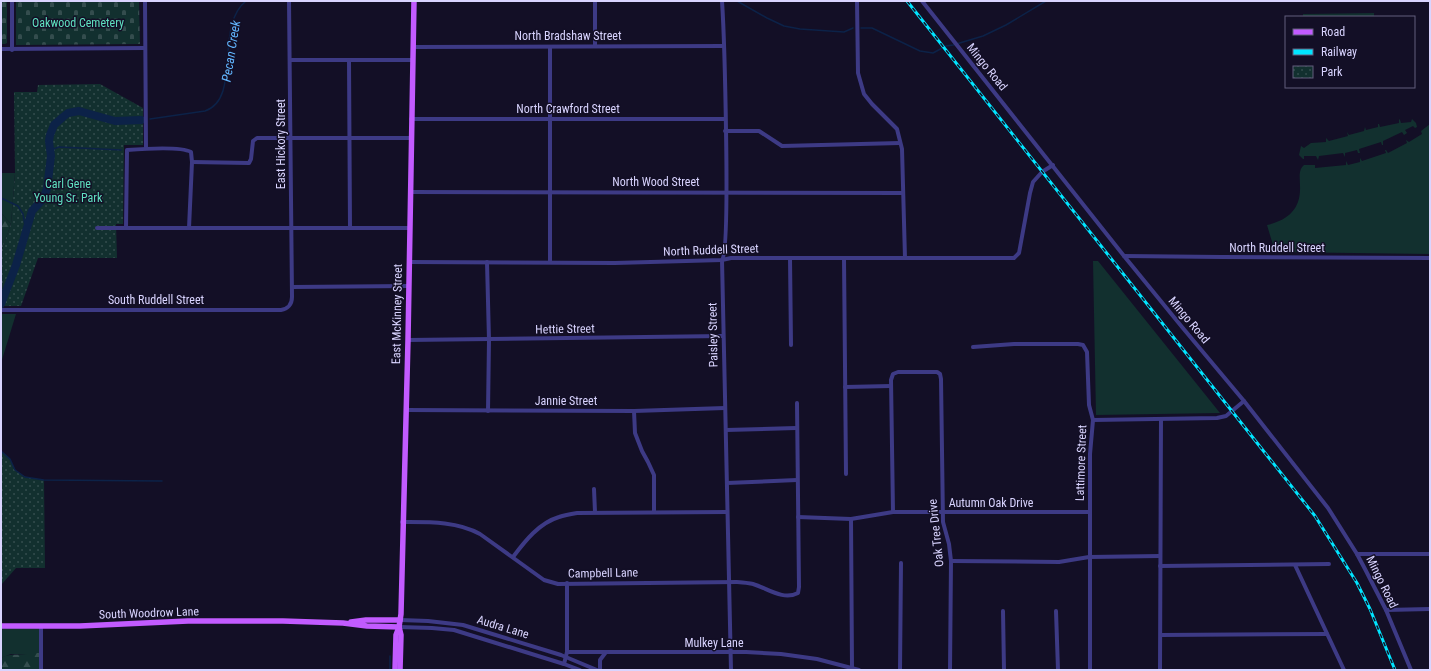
<svg xmlns="http://www.w3.org/2000/svg" width="1431" height="671" viewBox="0 0 1431 671" font-family="'Roboto Condensed',sans-serif">
  <style>
    .green { fill: #12302f }
    .forest { fill: url(#forest-firs) }
    .cemetery { fill: url(#cemetery-stones) }
    .park { fill: url(#park-dots) }
    .lines { fill: none; stroke-linecap: round; stroke-linejoin: round }
    .stream { stroke: #0c2248; stroke-width: 1.5 }
    .river { stroke: #0c2248; stroke-width: 8 }
    .minor { stroke: #3d3a85; stroke-width: 4 }
    .major { stroke: #c25bff; stroke-width: 5.5 }
    .rail-casing { stroke: #00e5ff; stroke-width: 3 }
    .rail { stroke: #130f26; stroke-width: 1.5; stroke-dasharray: 4.5; stroke-linecap: butt }
    .labels { text-anchor: middle; dominant-baseline: central; stroke-width: 3; stroke-linejoin: round; paint-order: stroke }
    .park-label { font-size: 12px; fill: #5fe0c0; stroke: #130f26 }
    .street-label { font-size: 12px; fill: #d9d4ff; stroke: #130f26 }
    .water-label { font-size: 13px; font-style: italic; fill: #62b6ff; stroke: #130f26 }
  </style>
  <defs>
    <pattern id="forest-firs" width="22" height="20" patternUnits="userSpaceOnUse"><rect width="22" height="20" fill="#12302f"/><path d="M5 1l3.5 6h-7zM16 11l3.5 6h-7z" fill="#344d4e"/></pattern>
    <pattern id="cemetery-stones" width="16" height="16" patternUnits="userSpaceOnUse"><rect width="16" height="16" fill="#12302f"/><path d="M2 7V4a2 2 0 0 1 4 0v3zM10 15v-3a2 2 0 0 1 4 0v3z" fill="#344d4e"/></pattern>
    <pattern id="park-dots" width="8" height="8" patternUnits="userSpaceOnUse"><rect width="8" height="8" fill="#12302f"/><path d="M2 2h.1M6 6h.1" fill="none" stroke="#344d4e" stroke-width="1.8" stroke-linecap="round"/></pattern>
  </defs>
  <rect width="100%" height="100%" fill="#130f26"/>
  <g class="green">
    <path d="M1374,13V17H1303V14Z"/>
    <path d="M1399,119L1400,120L1401,123L1411,122L1412,119L1416,123L1417,127L1415,128L1413,126L1405,130L1407,133L1404,135L1402,132L1383,141V145H1382L1381,142L1359,149L1360,153H1358L1357,150L1345,153V157L1343,153L1319,156L1318,160L1316,156H1304V159H1303L1299,155L1301,146L1304,148L1311,143L1326,142V138L1329,141L1348,136L1347,132L1349,135L1364,131L1365,127L1366,130L1378,127V124H1379L1380,127L1399,123Z"/>
    <path d="M1430,124V254L1277,252L1273,251V245L1267,225C1288,220 1301,209 1300,186C1300,178 1298,170 1304,165H1315V168L1346,165V161L1348,165L1360,162V158L1362,161L1386,153L1385,150H1386L1388,153L1407,143L1406,140L1409,142L1422,134L1421,131Z"/>
    <path d="M1,173H15L11,224L1,213Z"/>
    <path d="M1093,261H1098L1220,413L1096,415Z"/>
    <path d="M1,314H16L1,363Z"/>
    <path d="M1,626H41V653L28,655L11,654L1,658Z"/>
  </g>
  <g class="forest">
    <path d="M1,213L11,224L1,252Z"/>
    <path d="M32,653H41V670H1V658C11,652 21,657 32,653Z"/>
  </g>
  <g class="cemetery">
    <path d="M1,1H7V43L5,44H1Z"/>
    <path d="M16,1H139L140,44L16,45Z"/>
  </g>
  <g class="park">
    <path d="M100,84L143,108V145H124L123,224H116L117,258H38L21,306H1V252L11,224L15,173L14,92H37L38,85Z"/>
    <path d="M1,451L10,459L15,470L24,477L44,480L45,568H16L1,585Z"/>
  </g>
  <g class="lines">
    <g class="stream">
      <path d="M737,1L767,18L784,26L800,29L844,32L853,28"/>
      <path d="M861,28H872L920,51L933,53L946,46L953,45L983,36L1006,25L1046,1"/>
      <path d="M150,119L205,111C242,99 214,26 246,1"/>
      <path d="M51,150L59,147L121,150"/>
      <path d="M1,198L18,206L23,214L26,232"/>
      <path d="M1,451L10,459L15,470L25,477L44,480L162,481"/>
      <path d="M390,670V656"/>
    </g>
    <path class="river" d="M1,304L16,265L32,211L43,199L47,189L51,156L49,141L50,135L54,125L63,117L68,113L79,111L115,121L141,120"/>
    <g class="minor">
      <path d="M12,1V50"/>
      <path d="M145,1L146,148"/>
      <path d="M595,1V46"/>
      <path d="M722,1C724,31 731,249 722,260L731,670"/>
      <path d="M857,1L858,73L864,94L872,104L897,129L902,149L905,258"/>
      <path d="M922,1L1124,256L1182,327L1244,401L1328,508L1357,554L1365,569L1386,610L1411,670"/>
      <path d="M413,47L723,46"/>
      <path d="M550,47V262"/>
      <path d="M1,49L145,48"/>
      <path d="M290,60H413"/>
      <path d="M349,61L350,228"/>
      <path d="M411,119H725"/>
      <path d="M725,131H759L782,146L900,143"/>
      <path d="M192,162L249,163L251,159L253,141L257,138H411"/>
      <path d="M410,192L902,193"/>
      <path d="M97,228H410"/>
      <path d="M126,228L127,150C140,149 180,146 191,152L192,162L189,228"/>
      <path d="M1124,256L1222,257L1430,258"/>
      <path d="M790,258L791,345"/>
      <path d="M844,258L846,474"/>
      <path d="M409,262L615,263L722,260L731,258H1014L1019,253L1030,193L1033,182L1042,172L1053,165"/>
      <path d="M487,262L489,340L488,411"/>
      <path d="M292,287L408,286"/>
      <path d="M1,310H281C288,309 292,304 292,297L289,1"/>
      <path d="M408,340L723,336"/>
      <path d="M973,347L1014,344H1078L1083,345L1087,352L1089,405L1093,420L1090,454V670"/>
      <path d="M845,387L891,386"/>
      <path d="M406,410L634,411L725,408"/>
      <path d="M634,411L635,433L642,451L648,462L654,475V512"/>
      <path d="M1093,420L1217,418L1226,416L1244,401"/>
      <path d="M726,430L796,428"/>
      <path d="M727,483L797,480"/>
      <path d="M594,489L595,512"/>
      <path d="M893,512L891,380L893,374L898,372H937L940,374L941,379L943,522L949,544L951,561L950,670"/>
      <path d="M798,517L851,519L893,512H1089"/>
      <path d="M851,519L852,668"/>
      <path d="M402,522C428,522 457,521 480,534L544,580L558,584L737,582C742,582 747,583 753,584C767,588 783,601 798,593L799,587L797,403"/>
      <path d="M1357,554H1430"/>
      <path d="M513,557C525,541 539,523 559,517C565,515 571,514 577,513L727,512"/>
      <path d="M951,561L1059,562L1089,557L1160,556"/>
      <path d="M1295,565L1344,670"/>
      <path d="M1160,566L1329,564"/>
      <path d="M1386,610L1430,609"/>
      <path d="M1003,611L1004,670"/>
      <path d="M1056,611L1058,670"/>
      <path d="M400,620L428,621L463,625L561,655L597,670"/>
      <path d="M41,626V670"/>
      <path d="M399,627L432,628L454,630L564,664L580,670"/>
      <path d="M1161,635L1327,634"/>
      <path d="M567,652H746L781,654L817,659L859,670"/>
      <path d="M564,664L567,652V583"/>
      <path d="M600,670V660L606,652"/>
      <path d="M900,670L901,563"/>
      <path d="M1160,670L1161,419"/>
    </g>
    <g class="major">
      <path d="M351,622L366,620H400"/>
      <path d="M1,626H80L188,621H283L343,623L367,626L399,627"/>
      <path d="M395,670L396,635L399,627"/>
      <path d="M400,670L401,635L399,627L401,614L408,340L414,1"/>
    </g>
    <defs>
      <path id="rail" d="M907,1L1315,516L1357,583L1370,609L1395,670"/>
    </defs>
    <use href="#rail" class="rail-casing"/>
    <use href="#rail" class="rail"/>
  </g>
  <g class="labels">
    <g class="park-label">
      <text x="78" y="23">Oakwood Cemetery</text>
      <text x="68" y="184">Carl Gene<tspan x="68" dy="14">Young Sr. Park</tspan></text>
    </g>
    <g class="street-label">
      <text x="568" y="36">North Bradshaw Street</text>
      <text transform="translate(987 67) rotate(51)">Mingo Road</text>
      <text x="568" y="109">North Crawford Street</text>
      <text transform="translate(281 144) rotate(-90)">East Hickory Street</text>
      <text x="656" y="182">North Wood Street</text>
      <text x="1277" y="248">North Ruddell Street</text>
      <text transform="translate(711 250) rotate(-2)">North Ruddell Street</text>
      <text x="156" y="300">South Ruddell Street</text>
      <text transform="translate(397 314) rotate(-89)">East McKinney Street</text>
      <text transform="translate(1189 320) rotate(50)">Mingo Road</text>
      <text transform="translate(565 329) rotate(-1)">Hettie Street</text>
      <text transform="translate(713 335) rotate(-91)">Paisley Street</text>
      <text x="566" y="401">Jannie Street</text>
      <text transform="translate(1081 463) rotate(-88)">Lattimore Street</text>
      <text x="991" y="503">Autumn Oak Drive</text>
      <text transform="translate(936 533) rotate(-96)">Oak Tree Drive</text>
      <text transform="translate(603 573) rotate(-1)">Campbell Lane</text>
      <text transform="translate(1382 582) rotate(64)">Mingo Road</text>
      <text transform="translate(149 613) rotate(-2)">South Woodrow Lane</text>
      <text transform="translate(503 627) rotate(17)">Audra Lane</text>
      <text x="714" y="643">Mulkey Lane</text>
    </g>
    <g class="water-label">
      <text transform="translate(231 51) rotate(-81)">Pecan Creek</text>
    </g>
  </g>
  <rect width="1431" height="671" fill="none" stroke="#d9d4ff" stroke-width="4"/>
  <rect x="1285" y="16" width="130" height="72" fill="#130f26" stroke="#625e7d"/>
  <rect x="1293" y="29" width="20" height="6" fill="#c25bff" stroke="#625e7d"/>
  <text x="1321" y="36" font-size="12" fill="#d9d4ff">Road</text>
  <rect x="1293" y="49" width="20" height="6" fill="#00e5ff" stroke="#625e7d"/>
  <text x="1321" y="56" font-size="12" fill="#d9d4ff">Railway</text>
  <rect x="1293" y="66" width="20" height="12" fill="url(#park-dots)" stroke="#625e7d"/>
  <text x="1321" y="76" font-size="12" fill="#d9d4ff">Park</text>
</svg>
